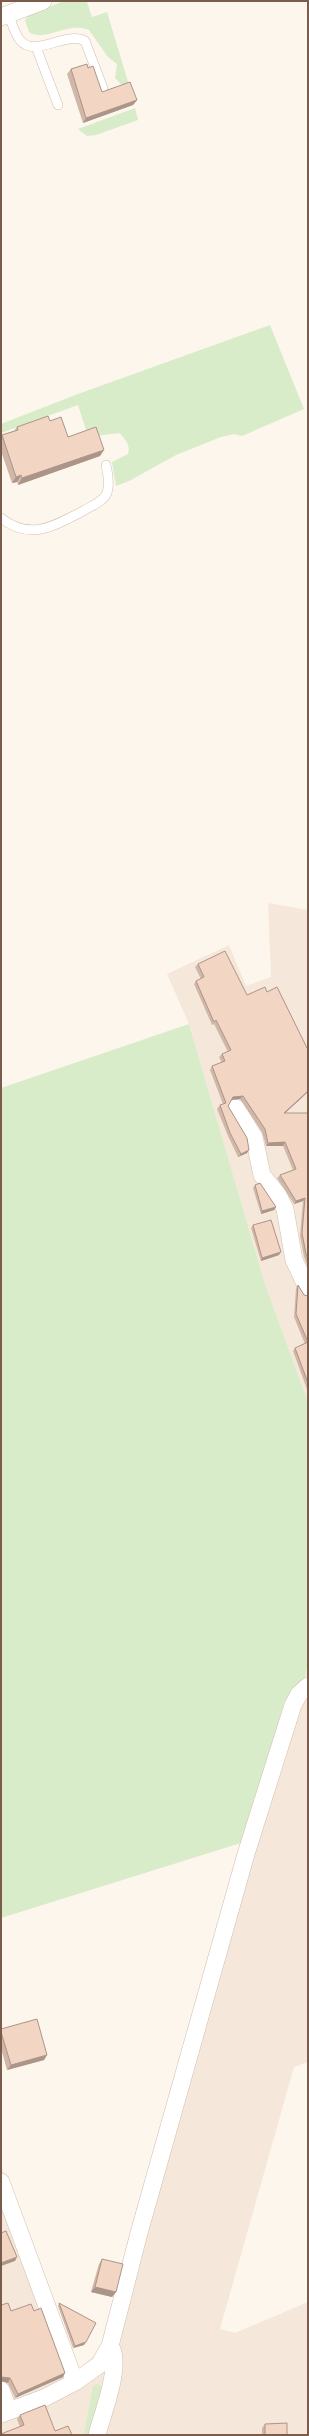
<svg xmlns="http://www.w3.org/2000/svg" width="309" height="2436" viewBox="0 0 309 2436" font-family="'Nunito Sans',sans-serif">
  <style>
    .residential { fill: #f5e8da }
    .green { fill: #d8ecc9 }
    .lines { fill: none; stroke-linecap: round; stroke-linejoin: round }
    .lane-casing { stroke: #d1beb0; stroke-width: 10 }
    .street-casing { stroke: #d1beb0; stroke-width: 18 }
    .lane { stroke: #fff; stroke-width: 9 }
    .street { stroke: #fff; stroke-width: 17 }
    .wall { fill: #d1b7a8 }
    .shaded-wall { fill: #aa9588 }
    .building { fill: #f3d5c3; stroke: #aa9588 }
  </style>
  <rect width="100%" height="100%" fill="#fdf6ec"/>
  <g class="residential">
    <path d="M268,903L308,910V1402L265,1284L189,1024L167,974L229,945L246,986L271,977Z"/>
    <path d="M308,1664V2062L294,2067L220,2329L235,2333L308,2302V2435H1V2166L76,2371L100,2351L273,1736L287,1695L303,1684Z"/>
  </g>
  <g class="green">
    <path d="M64,1H90L87,2L92,17L107,12L129,85L124,87L115,78L117,64L108,57L89,30C67,21 45,43 29,32L25,20L29,15Z"/>
    <path d="M135,108L138,120L96,135L87,136L78,129Z"/>
    <path d="M270,325L304,409L242,436L234,434L221,437L176,455L129,481L116,486L112,462L128,454C131,446 125,438 119,433L96,436L93,429L86,430L78,405L1,433V424L78,394Z"/>
    <path d="M189,1024L265,1284L308,1402V1664L303,1684L291,1691L284,1702L244,1842L1,1918V1088Z"/>
    <path d="M97,2384L106,2388L92,2435H84L93,2386Z"/>
  </g>
  <g class="lines">
    <defs>
      <g id="lane">
        <path d="M8,14C12,22 14,33 20,40C34,59 67,30 85,41L103,88"/>
        <path d="M36,47L58,105"/>
        <path d="M1,518C30,541 54,526 83,511C91,506 103,502 107,493C110,484 108,474 106,465"/>
      </g>
      <g id="street">
        <path d="M1,17L43,1"/>
        <path d="M236,1108L254,1137L262,1175L278,1195L285,1209L294,1260L308,1290"/>
        <path d="M1,2182L75,2382"/>
        <path d="M1,2390L9,2411"/>
        <path d="M1,2414L44,2398L75,2382L99,2365L110,2346L139,2233L246,1854L293,1705L299,1694L308,1686"/>
        <path d="M97,2435C102,2415 123,2363 110,2346"/>
      </g>
    </defs>
    <use href="#lane" class="lane-casing"/>
    <use href="#street" class="street-casing"/>
    <use href="#lane" class="lane"/>
    <use href="#street" class="street"/>
  </g>
  <g class="wall">
    <path d="M88,68L102,92L137,100L133,105L83,123L67,74L71,69Z"/>
    <path d="M50,421L68,437L100,456L18,485L17,482L12,483L1,451V437L2,435L14,431L17,427Z"/>
    <path d="M198,964L247,995L267,992L308,1050V1092L285,1113H308V1267L304,1257L300,1236L303,1201L294,1204L277,1178L280,1175L293,1170L283,1146H266L262,1132L240,1099L231,1100L228,1106L249,1150L247,1153L238,1157L228,1136L217,1109L220,1105L223,1104L210,1070L212,1066L222,1063L219,1057L222,1054L228,1052L214,1024L212,1025L194,984L196,981L201,979L195,967Z"/>
    <path d="M255,1185L276,1207L274,1210L261,1214L253,1188Z"/>
    <path d="M253,1225L279,1255L261,1261L251,1228Z"/>
    <path d="M298,1285L304,1295L308,1296V1392L293,1351L295,1348L305,1344L294,1317L296,1288Z"/>
    <path d="M1,2032L47,2055L44,2060L7,2070L1,2048Z"/>
    <path d="M102,2259L116,2292L112,2297L91,2292L99,2264Z"/>
    <path d="M59,2303L84,2345L73,2348L58,2306Z"/>
    <path d="M1,2305L11,2311L63,2377L15,2398L8,2383L1,2381Z"/>
    <path d="M20,2415L55,2431L20,2427L17,2419Z"/>
    <path d="M265,2424L287,2435H262V2428Z"/>
  </g>
  <g class="shaded-wall">
    <path d="M137,100L133,105L83,123L86,118Z"/>
    <path d="M104,450L100,456L18,485L22,478Z"/>
    <path d="M21,475L17,482L12,483L16,477Z"/>
    <path d="M308,1091V1092L282,1116L284,1113Z"/>
    <path d="M243,1096L240,1099L230,1100L233,1097Z"/>
    <path d="M285,1142L283,1146H266L268,1143Z"/>
    <path d="M249,1150L247,1153L238,1157L241,1154Z"/>
    <path d="M305,1198L303,1201L294,1204L296,1201Z"/>
    <path d="M276,1207L274,1210L261,1214L262,1211Z"/>
    <path d="M281,1252L279,1255L261,1261L262,1258Z"/>
    <path d="M47,2055L44,2060L7,2070L11,2065Z"/>
    <path d="M17,2257L15,2261L1,2266V2263Z"/>
    <path d="M95,2287L116,2292L112,2297L91,2292Z"/>
    <path d="M86,2342L84,2345L73,2348L75,2346Z"/>
    <path d="M65,2373L63,2377L15,2398L18,2394Z"/>
    <path d="M1,2377L10,2378L8,2383L1,2381Z"/>
  </g>
  <g class="building">
    <path d="M87,64L88,68L93,66L102,92L130,82L137,100L86,118L71,69Z"/>
    <path d="M48,416L50,421L61,417L68,437L96,427L104,450L22,478L21,475L16,477L2,435L18,430L17,427Z"/>
    <path d="M225,951L247,995L265,987L267,992L277,987L308,1050V1091L284,1113H308V1259L306,1254L302,1233L305,1198L296,1201L280,1175L296,1169L285,1142L268,1143L265,1129L243,1096L233,1097L228,1106L247,1138L249,1150L241,1154L230,1133L220,1105L226,1103L212,1066L225,1061L222,1054L231,1050L216,1020L214,1022L196,981L204,977L198,964Z"/>
    <path d="M260,1183L276,1207L262,1211L255,1185Z"/>
    <path d="M271,1220L281,1252L262,1258L253,1225Z"/>
    <path d="M298,1285L304,1295L308,1296V1383L295,1348L308,1342L296,1314Z"/>
    <path d="M37,2019L47,2055L11,2065L1,2032V2029Z"/>
    <path d="M6,2231L17,2257L1,2263V2233Z"/>
    <path d="M102,2259L123,2264L116,2292L95,2287Z"/>
    <path d="M8,2303L11,2311L31,2304L34,2311L41,2308L65,2373L18,2394L10,2378L1,2377V2305Z"/>
    <path d="M59,2303L96,2323L86,2342L75,2346Z"/>
    <path d="M45,2405L55,2431L68,2426L72,2435H1V2434L24,2425L20,2415Z"/>
    <path d="M287,2423V2435H265V2424Z"/>
  </g>
  <rect width="309" height="2436" fill="none" stroke="#7a5c4d" stroke-width="4"/>
</svg>
